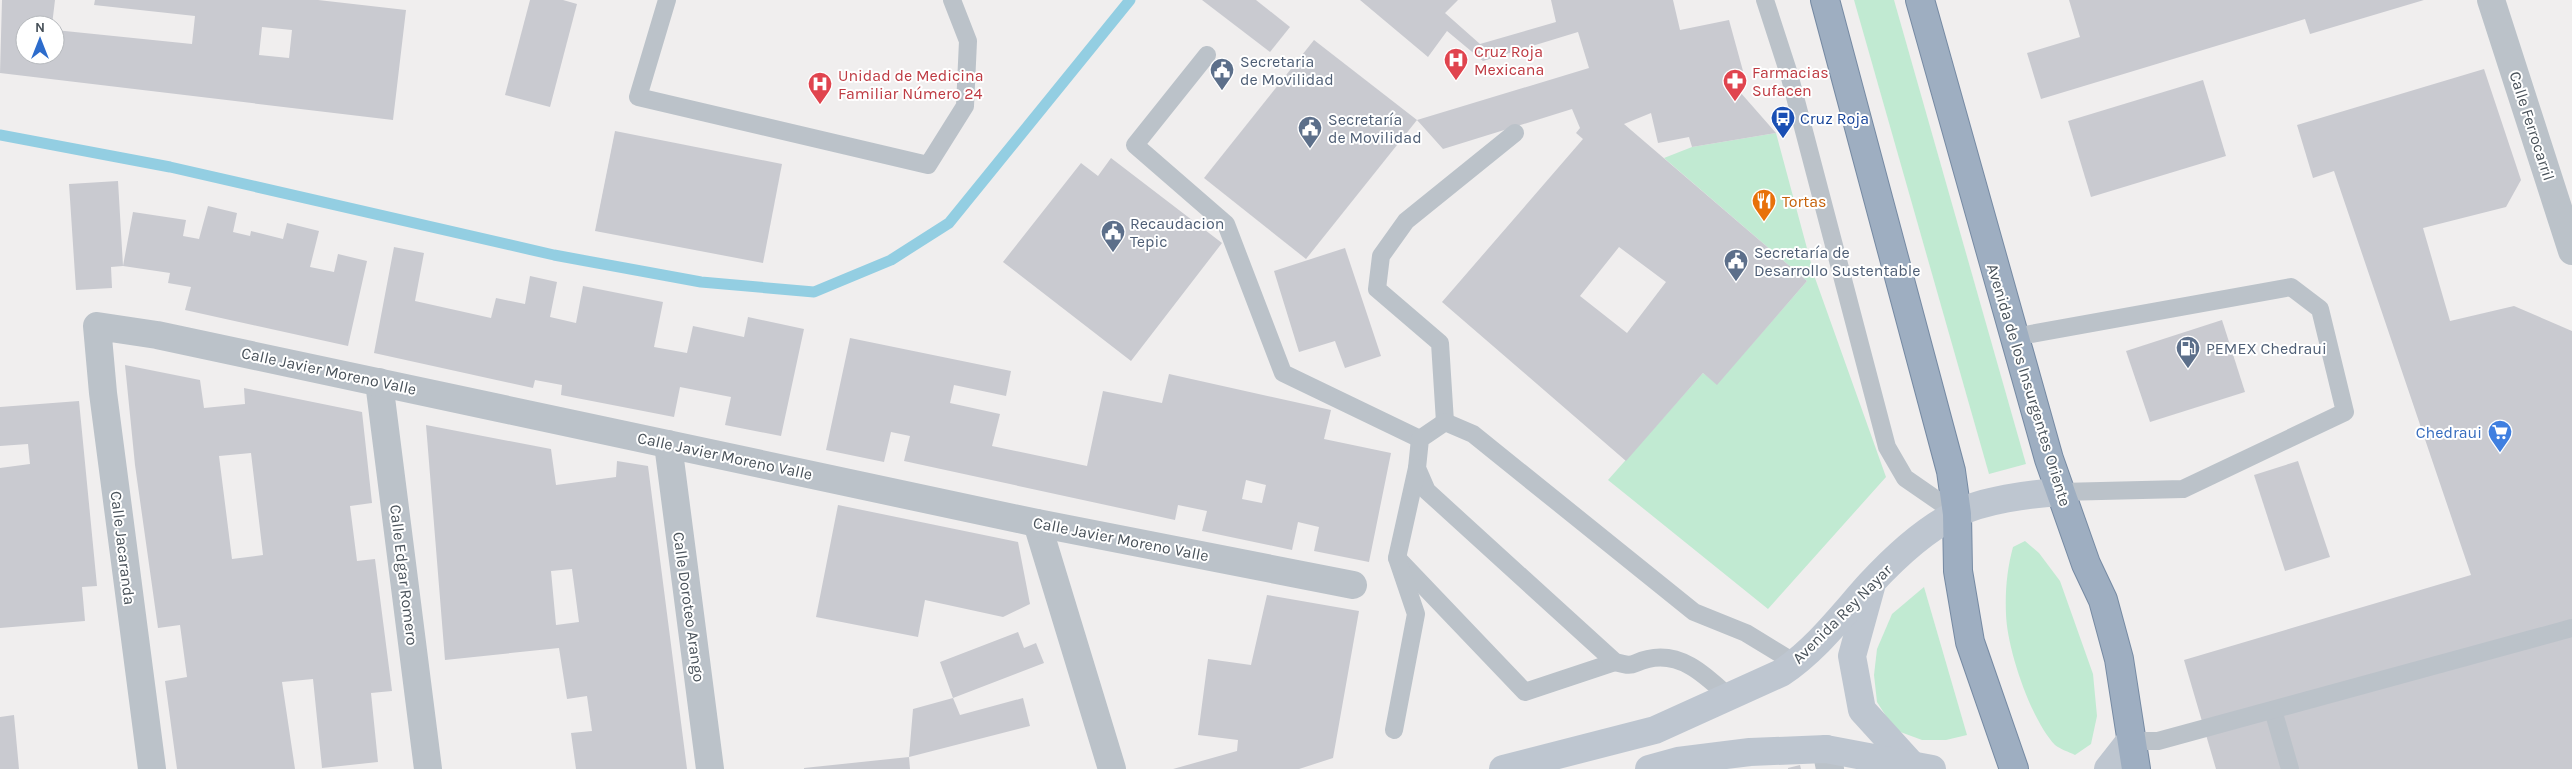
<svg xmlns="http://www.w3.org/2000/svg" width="2572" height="769" viewBox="0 0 2572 769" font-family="Karla,sans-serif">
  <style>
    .green { fill: #c1ead2 }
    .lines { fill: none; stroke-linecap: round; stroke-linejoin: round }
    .stream { stroke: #93cee2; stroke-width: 11 }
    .building { fill: #c9cad0; fill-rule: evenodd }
    .trunk-casing { stroke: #768aa3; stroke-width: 30 }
    .service { stroke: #bbc2c9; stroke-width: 18 }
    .minor { stroke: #bbc2c9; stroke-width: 28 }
    .secondary { stroke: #bec6d0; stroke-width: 28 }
    .trunk { stroke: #9eaec1; stroke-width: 28 }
    .labels { text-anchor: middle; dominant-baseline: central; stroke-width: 4; stroke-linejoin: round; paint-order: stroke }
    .health-label { font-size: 16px; fill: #be3a42; stroke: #fff; text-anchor: start }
    .service-label { font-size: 16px; fill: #4e5e75; stroke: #fff; text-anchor: start }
    .transit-label { font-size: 16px; fill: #164399; stroke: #fff; text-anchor: start }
    .street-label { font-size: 16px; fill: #485159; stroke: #fff }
    .food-label { font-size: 16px; fill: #c56008; stroke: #fff; text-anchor: start }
    .shop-label { font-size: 16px; fill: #366cbe; stroke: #fff; text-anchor: end }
  </style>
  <rect width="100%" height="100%" fill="#f0eeee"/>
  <g class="green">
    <path d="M1854,0H1894L2026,464L1989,474Z"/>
    <path d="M1776,133L1815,278L1886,477L1768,609L1608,480L1703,373L1717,384L1807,281L1664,158L1692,147Z"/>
    <path d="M2025,541L2039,553L2060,581L2093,674L2097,716L2091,744L2075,755C2069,752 2060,749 2055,745C2031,720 2007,649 2006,614C2005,591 2007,569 2013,547Z"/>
    <path d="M1924,587L1967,735L1946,740H1922L1895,730L1877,702L1874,675L1877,649L1892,614Z"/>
  </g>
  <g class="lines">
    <path class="stream" d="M0,135L170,167L554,255L701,282L814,292L891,260L949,223L1130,0"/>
  </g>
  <g class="building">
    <path d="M2,0H55L52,25H25V55H55V30L192,44L195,16L94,5L95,0H318L406,10L393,120L0,73ZM262,27L292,30L289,58L259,55Z"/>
    <path d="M530,0H563L577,4L550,107L505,95Z"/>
    <path d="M1202,0H1256L1290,27L1270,52Z"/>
    <path d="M1360,0H1458L1445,13L1480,44L1556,22L1551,0H1673L1680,30L1729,20L1743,71L1726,76L1776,133L1692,147L1689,137L1658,143L1651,113L1624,124L1807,281L1717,385L1703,373L1626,461L1442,302L1583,139L1576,133L1580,128L1572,109L1443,149L1417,120L1589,68L1578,32L1483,61L1447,31L1428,57ZM1619,247L1666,282L1627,333L1580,296Z"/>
    <path d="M2069,0H2424L2310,34L2305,19L2041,99L2027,53L2080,37Z"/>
    <path d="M1314,40L1417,120L1306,259L1204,178Z"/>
    <path d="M2484,69L2521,180L2506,207L2423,228L2450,321L2514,306L2572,331V769H2216L2184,660L2471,575L2334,171L2313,178L2297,125Z"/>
    <path d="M2203,80L2226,156L2091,197L2068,121Z"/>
    <path d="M615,131L782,164L763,263L595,231Z"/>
    <path d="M1111,158L1222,243L1131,361L1003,262L1081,163L1098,176Z"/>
    <path d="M118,181L123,266L111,267L112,288L76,290L69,184Z"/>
    <path d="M208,206L237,213L233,232L250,236L251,231L283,239L287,223L319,231L310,267L334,272L338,254L367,261L348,346L185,310L191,287L168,283L170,273L123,266L133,212L186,220L183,236L199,239Z"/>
    <path d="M394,247L424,253L415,301L491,318L496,298L525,304L530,276L557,282L550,317L576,323L583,286L663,302L654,347L687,353L693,326L744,337L748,317L804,329L781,436L725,425L731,397L680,387L674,417L561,395L562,385L535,380L533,388L374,353Z"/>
    <path d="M1345,248L1381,356L1345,368L1335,341L1299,352L1274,271Z"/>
    <path d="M2222,320L2245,392L2150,422L2126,351Z"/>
    <path d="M850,338L1011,371L1006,396L954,385L950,403L1000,414L992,446L1087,466L1103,391L1162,403L1169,374L1331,410L1324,439L1391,453L1369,562L1314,551L1319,527L1298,522L1292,550L1202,531L1207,511L1178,505L1175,520L904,461L910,436L891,432L884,462L826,450ZM1246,480L1266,485L1262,503L1242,499Z"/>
    <path d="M125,365L200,380L204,408L245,404L244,388L362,412L372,503L350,506L357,561L375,559L392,691L371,693L378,762L322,768L313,679L282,682L295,769H177L165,681L187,677L180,625L158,628L135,465ZM251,453L263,555L232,559L219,456Z"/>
    <path d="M79,401L97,586L82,587L85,621L0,628V468L30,464L28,444L0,446V407Z"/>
    <path d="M426,425L551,449L556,485L616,477L617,461L648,466L687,769H576L571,733L592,731L587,696L567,699L559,648L445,660ZM572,569L579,622L556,625L551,571Z"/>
    <path d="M2298,461L2330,557L2285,571L2254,475Z"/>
    <path d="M838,505L1018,542L1030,604L1003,617L925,600L918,637L816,617Z"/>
    <path d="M1267,595L1359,611L1333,758L1299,769H1173L1237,751L1238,740L1198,735L1208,659L1251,665Z"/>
    <path d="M1018,632L1024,648L1036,643L1044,663L953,698L940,662Z"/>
    <path d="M953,698L960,715L1023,698L1030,726L909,757L913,709Z"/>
    <path d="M14,715L19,769H0V717Z"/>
    <path d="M909,757L910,769H804V768Z"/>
    <path d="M1800,765L1801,769H1788V768Z"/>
  </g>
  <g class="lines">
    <defs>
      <g id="trunk">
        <path d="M1825,0L1951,471L1957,514L1958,571L1970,642L2014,769"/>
        <path d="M1920,0L2049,459L2086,564L2103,600L2119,659L2136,769"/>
      </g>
    </defs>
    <use href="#trunk" class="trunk-casing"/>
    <g class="service">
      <path d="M667,0L638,97L928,165L965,106L968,41L952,0"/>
      <path d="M1765,0L1789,74L1887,447L1905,478L1957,514"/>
      <path d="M1207,55L1135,145L1226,224L1283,373L1420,439"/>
      <path d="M2014,337L2291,287L2320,309L2345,412L2183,489L2060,492"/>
      <path d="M1445,422L1440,343L1377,289L1381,256L1406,221L1515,133"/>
      <path d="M1397,558L1525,692L1615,662"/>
      <path d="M1729,697C1707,677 1682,651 1648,659C1630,663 1636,668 1615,662L1427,491L1417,468L1420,439L1445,422L1473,434L1694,612L1746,633L1795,663"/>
      <path d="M2273,710L2290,769"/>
      <path d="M1394,730L1416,614L1397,558L1417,468"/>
      <path d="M2130,741H2158L2572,628"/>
    </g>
    <g class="minor">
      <path d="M2491,0L2572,251"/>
      <path d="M379,382L428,769"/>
      <path d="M668,444L710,769"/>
      <path d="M1037,523L1112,769"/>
      <path d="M1826,749L1830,769"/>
      <path d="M152,769L103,393L97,326L157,335L1037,523L1353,585"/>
    </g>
    <g class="secondary">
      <path d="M1871,587L1852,656L1862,710L1911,764"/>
      <path d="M1503,769L1655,730L1781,673C1816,650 1842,615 1870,584C1894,558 1924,530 1956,514C1983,500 2029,494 2060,492"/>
      <path d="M1649,769L1678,761L1750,752L1826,749L1932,769"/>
      <path d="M2108,769L2130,741"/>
    </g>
    <use href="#trunk" class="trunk"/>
  </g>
  <defs>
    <symbol id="hospital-pin" viewBox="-11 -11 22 30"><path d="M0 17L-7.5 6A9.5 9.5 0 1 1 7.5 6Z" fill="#e0444e" stroke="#fff"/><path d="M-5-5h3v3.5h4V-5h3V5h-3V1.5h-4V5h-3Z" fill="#fff"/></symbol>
    <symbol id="civic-pin" viewBox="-11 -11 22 30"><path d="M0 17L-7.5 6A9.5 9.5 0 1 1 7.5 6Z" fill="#5c6f8a" stroke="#fff"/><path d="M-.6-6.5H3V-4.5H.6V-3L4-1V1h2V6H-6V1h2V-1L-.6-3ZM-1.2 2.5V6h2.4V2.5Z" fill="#fff"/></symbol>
    <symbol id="pharmacy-pin" viewBox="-11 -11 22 30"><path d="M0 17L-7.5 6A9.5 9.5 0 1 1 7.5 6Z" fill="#e0444e" stroke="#fff"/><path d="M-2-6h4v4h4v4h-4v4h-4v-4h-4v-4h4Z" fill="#fff"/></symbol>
    <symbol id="bus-pin" viewBox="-11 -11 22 30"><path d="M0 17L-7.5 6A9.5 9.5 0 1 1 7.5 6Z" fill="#1a4fb4" stroke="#fff"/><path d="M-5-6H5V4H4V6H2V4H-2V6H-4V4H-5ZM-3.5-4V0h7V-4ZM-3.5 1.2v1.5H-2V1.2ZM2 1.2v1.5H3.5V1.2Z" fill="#fff"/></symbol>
    <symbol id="restaurant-pin" viewBox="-11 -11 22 30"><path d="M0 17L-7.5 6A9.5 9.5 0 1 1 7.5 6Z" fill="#e8710a" stroke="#fff"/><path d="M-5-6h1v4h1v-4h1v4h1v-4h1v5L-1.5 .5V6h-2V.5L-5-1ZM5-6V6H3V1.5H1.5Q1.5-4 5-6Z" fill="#fff"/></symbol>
    <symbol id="fuel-pin" viewBox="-11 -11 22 30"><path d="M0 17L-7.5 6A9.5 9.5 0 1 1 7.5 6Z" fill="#5c6f8a" stroke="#fff"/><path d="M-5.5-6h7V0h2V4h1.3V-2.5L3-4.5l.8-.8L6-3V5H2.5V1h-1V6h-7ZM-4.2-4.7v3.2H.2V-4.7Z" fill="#fff"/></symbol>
    <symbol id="supermarket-pin" viewBox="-11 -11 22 30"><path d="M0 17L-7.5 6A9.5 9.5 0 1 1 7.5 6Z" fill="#3f7fe0" stroke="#fff"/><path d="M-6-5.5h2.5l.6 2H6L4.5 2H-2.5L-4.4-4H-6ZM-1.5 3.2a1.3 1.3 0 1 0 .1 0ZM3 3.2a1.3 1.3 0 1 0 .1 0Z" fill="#fff"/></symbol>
  </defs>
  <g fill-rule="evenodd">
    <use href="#hospital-pin" x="1442" y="46" width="28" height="38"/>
    <use href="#civic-pin" x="1208" y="56" width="28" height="38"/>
    <use href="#pharmacy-pin" x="1721" y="67" width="28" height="38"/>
    <use href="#hospital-pin" x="806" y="70" width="28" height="38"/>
    <use href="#bus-pin" x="1769" y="104" width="28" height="38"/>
    <use href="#civic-pin" x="1296" y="114" width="28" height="38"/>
    <use href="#restaurant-pin" x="1750" y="187" width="28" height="38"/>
    <use href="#civic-pin" x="1099" y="218" width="28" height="38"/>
    <use href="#civic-pin" x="1722" y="247" width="28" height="38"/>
    <use href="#fuel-pin" x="2174" y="334" width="28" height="38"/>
    <use href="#supermarket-pin" x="2486" y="418" width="28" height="38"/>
  </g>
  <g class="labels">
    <g class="health-label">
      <text x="1474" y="51">Cruz Roja<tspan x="1474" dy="18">Mexicana</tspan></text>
      <text x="1752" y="72">Farmacias<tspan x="1752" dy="18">Sufacen</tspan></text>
      <text x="838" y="75">Unidad de Medicina<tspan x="838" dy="18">Familiar Número 24</tspan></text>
    </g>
    <g class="service-label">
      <text x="1240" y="61">Secretaria<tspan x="1240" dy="18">de Movilidad</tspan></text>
      <text x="1328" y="119">Secretaría<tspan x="1328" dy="18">de Movilidad</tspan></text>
      <text x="1130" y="223">Recaudacion<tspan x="1130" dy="18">Tepic</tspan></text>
      <text x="1754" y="252">Secretaría de<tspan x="1754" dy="18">Desarrollo Sustentable</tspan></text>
      <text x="2206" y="348">PEMEX Chedraui</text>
    </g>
    <g class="transit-label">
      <text x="1800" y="118">Cruz Roja</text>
    </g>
    <g class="street-label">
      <text transform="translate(2532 126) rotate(72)">Calle Ferrocarril</text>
      <text transform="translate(329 371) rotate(12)">Calle Javier Moreno Valle</text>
      <text transform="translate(2029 385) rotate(73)">Avenida de los Insurgentes Oriente</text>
      <text transform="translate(725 456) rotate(12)">Calle Javier Moreno Valle</text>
      <text transform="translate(1121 539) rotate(11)">Calle Javier Moreno Valle</text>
      <text transform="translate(123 548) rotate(83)">Calle Jacaranda</text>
      <text transform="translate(404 575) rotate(83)">Calle Edgar Romero</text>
      <text transform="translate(689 607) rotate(82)">Calle Doroteo Arango</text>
      <text transform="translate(1842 614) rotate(-45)">Avenida Rey Nayar</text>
    </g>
    <g class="food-label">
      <text x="1782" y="201">Tortas</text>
    </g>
    <g class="shop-label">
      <text x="2482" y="432">Chedraui</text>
    </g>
  </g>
  <g transform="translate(40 40)"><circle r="24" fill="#ffffff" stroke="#b6b9bd"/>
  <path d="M0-4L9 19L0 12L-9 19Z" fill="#2d6ccc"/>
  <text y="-8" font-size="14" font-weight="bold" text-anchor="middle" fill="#485159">N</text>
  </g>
</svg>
